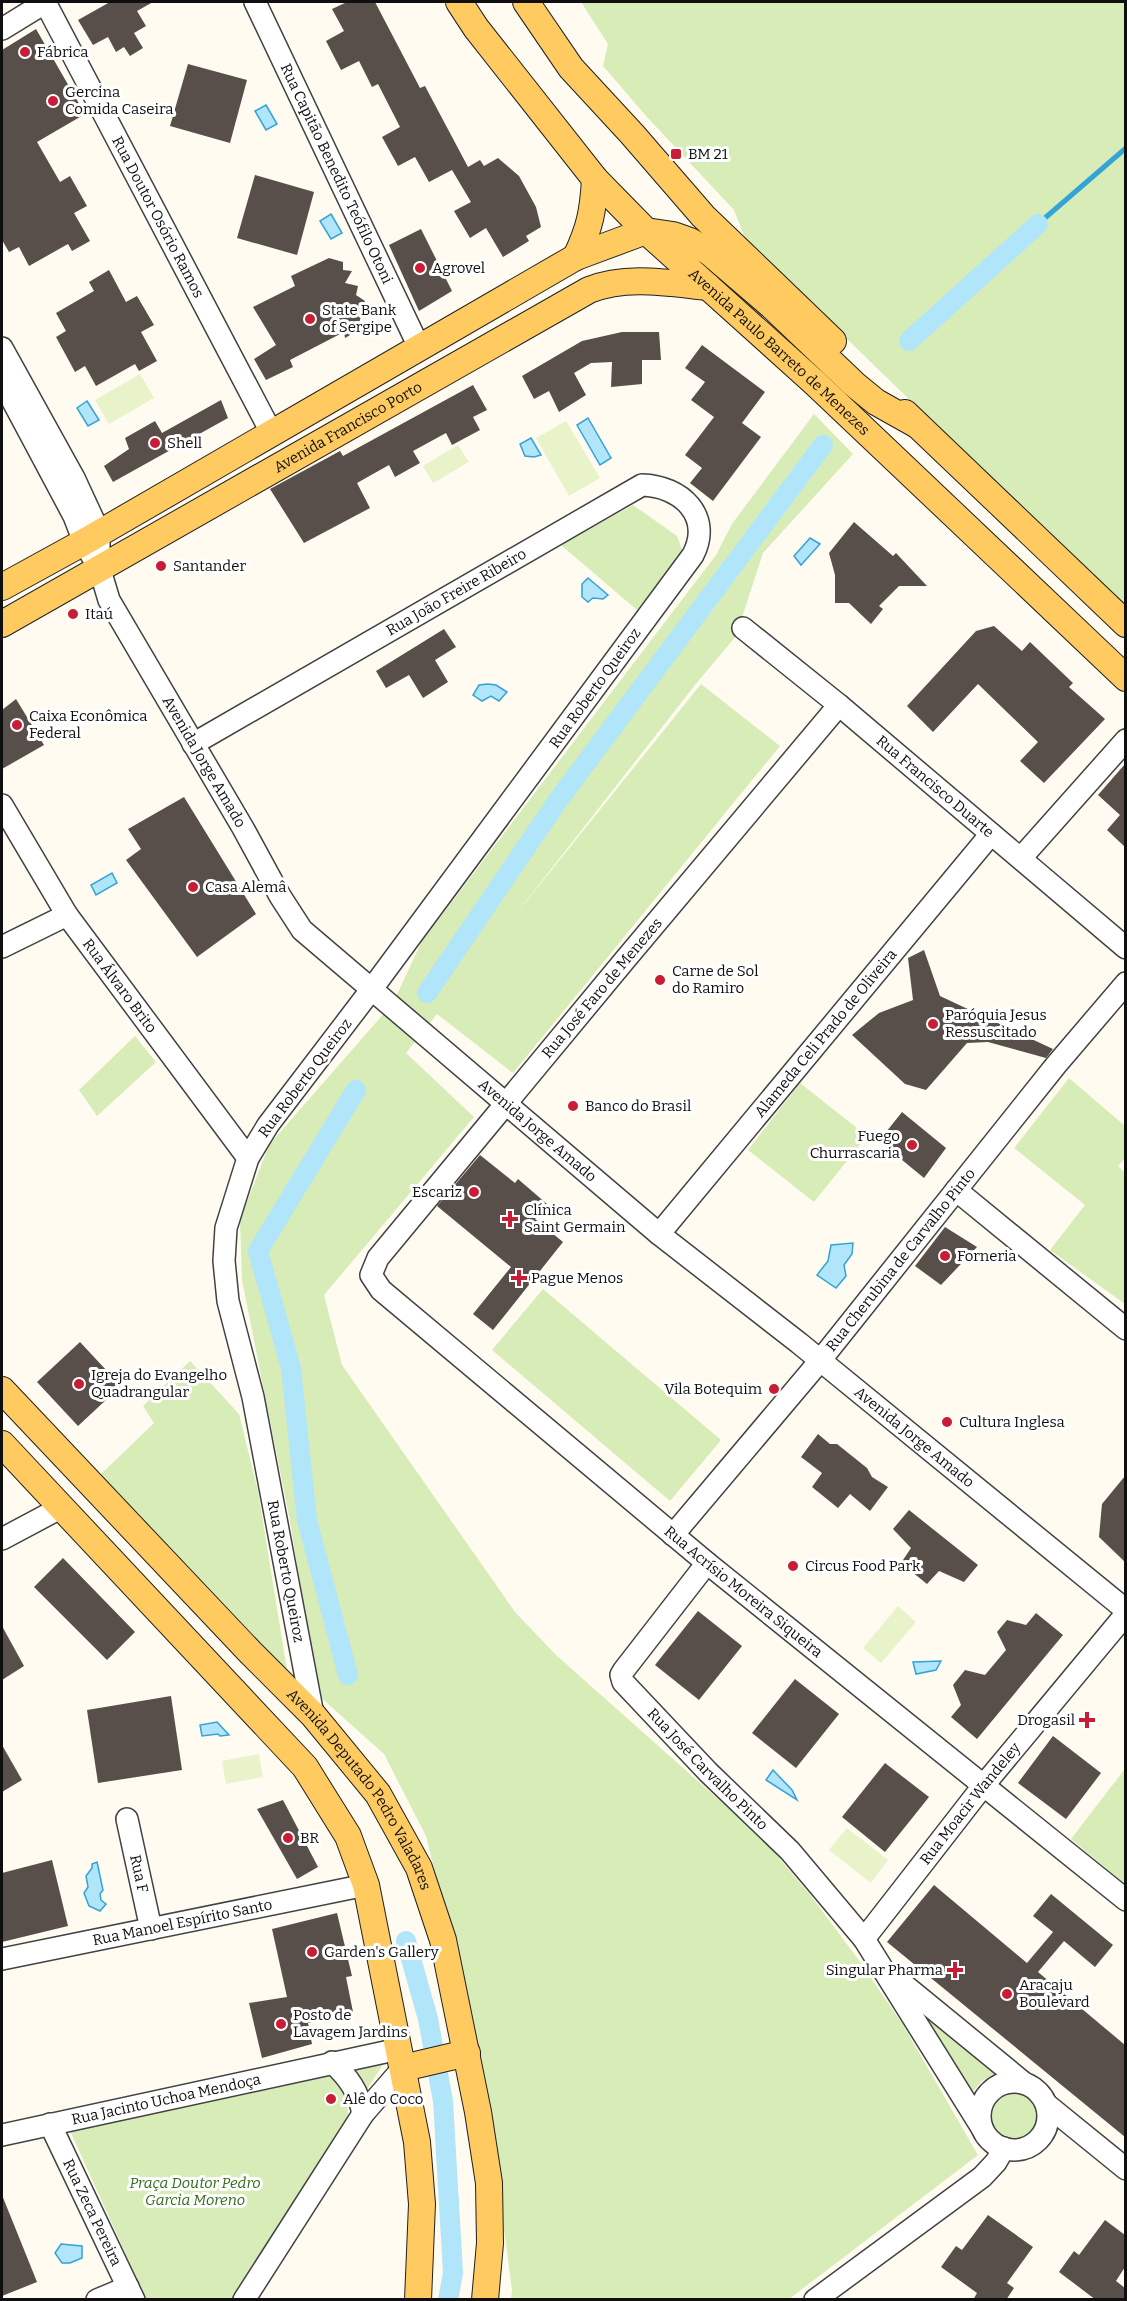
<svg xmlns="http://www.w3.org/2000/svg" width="1127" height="2301" viewBox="0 0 1127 2301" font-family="Bitter,serif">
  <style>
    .green { fill: #d7ecb7 }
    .pitch { fill: #e8f3c9 }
    .water { fill: #b1e5fa; stroke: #34a3d6; stroke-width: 1.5 }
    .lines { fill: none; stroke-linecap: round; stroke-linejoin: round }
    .stream { stroke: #34a3d6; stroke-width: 5 }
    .canal { stroke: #b1e5fa; stroke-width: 20 }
    .building { fill: #584e4a }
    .minor-casing { stroke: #424242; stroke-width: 24 }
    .major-casing { stroke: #202020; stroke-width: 28 }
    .minor { stroke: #fff; stroke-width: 21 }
    .major { stroke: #ffca60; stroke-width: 26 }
    .poi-dot { fill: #c81d34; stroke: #fff; stroke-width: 2 }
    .labels { text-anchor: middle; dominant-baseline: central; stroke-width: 6; stroke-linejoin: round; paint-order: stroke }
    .poi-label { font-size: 15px; fill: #0f0f0f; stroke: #fff; text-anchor: start }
    .street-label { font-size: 15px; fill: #0f0f0f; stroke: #fff }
    .park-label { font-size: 15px; font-style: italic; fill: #326b1a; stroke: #fff }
  </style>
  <rect width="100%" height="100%" fill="#fffbf0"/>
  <g class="green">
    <path d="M581,2H1125V609L746,241L734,210L647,117L603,66L608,44Z"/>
    <path d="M814,414L853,454L763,553L736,636L695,685L509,923L701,684L780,746L513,1073L437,1014L406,1053L474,1117L324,1295L342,1365L515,1612L556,1655L762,1838L811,1896L858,1959L903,2025L978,2155L789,2299H511L512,2290L483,2069L426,1836L384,1754L318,1695L290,1521L242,1280L240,1220L269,1145L393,1003L422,941L716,555L732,524Z"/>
    <path d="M633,505L677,536L682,550L637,610L561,545Z"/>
    <path d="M135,1036L156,1062L97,1116L79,1090Z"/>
    <path d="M1069,1078L1125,1126V1158L1118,1166L1125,1173V1304L1050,1250L1085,1205L1014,1148Z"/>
    <path d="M800,1083L867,1136L814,1202L748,1150Z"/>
    <path d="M543,1289L721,1440L670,1501L492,1350Z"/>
    <path d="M190,1361L239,1414L258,1491L287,1670L99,1476L154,1423L143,1406Z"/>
    <path d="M1124,1770H1126L1125,1884L1071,1839Z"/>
    <path d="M926,2016L998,2072L982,2081L970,2095Z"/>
    <path d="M385,2061L364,2094L350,2067Z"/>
    <path d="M327,2074L341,2081L347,2098L348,2117L233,2300L146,2299L67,2124Z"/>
    <circle cx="1013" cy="2115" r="26"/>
  </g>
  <g class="pitch">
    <path d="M140,374L154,398L109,424L95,400Z"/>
    <path d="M566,421L600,478L569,496L536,438Z"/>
    <path d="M458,445L469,462L433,483L423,466Z"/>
    <path d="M898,1606L916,1622L881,1663L863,1648Z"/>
    <path d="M259,1754L263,1777L226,1784L222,1761Z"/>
    <path d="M847,1828L888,1860L871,1883L829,1850Z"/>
  </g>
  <g class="water">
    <path d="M266,105L277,124L266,130L255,111Z"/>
    <path d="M331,214L342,233L331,239L320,221Z"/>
    <path d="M87,401L99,420L88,426L77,408Z"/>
    <path d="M588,418L611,458L600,465L577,425Z"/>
    <path d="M531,438L541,455L534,457L525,456L520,444Z"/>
    <path d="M810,538L820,544L801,565L794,556Z"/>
    <path d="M588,578L608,595L603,599L593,598L588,602L582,597V584Z"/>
    <path d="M488,684L496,685L507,692L499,701L491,696L482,701L473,695L479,685Z"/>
    <path d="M112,873L117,883L96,895L91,885Z"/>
    <path d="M853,1243L852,1254L844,1265L846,1276L836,1288L817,1275L828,1261L831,1245Z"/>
    <path d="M941,1661L936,1670L916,1674L913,1662Z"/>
    <path d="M217,1722L229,1735L220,1736L218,1734L202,1736L200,1725Z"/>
    <path d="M773,1770L792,1790L797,1800L766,1780Z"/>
    <path d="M97,1862L103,1890L100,1894L101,1900L106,1904L100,1911L89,1906L84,1893L88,1887L86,1876L92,1868V1864Z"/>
    <path d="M61,2244L82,2246V2258L70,2263H62L55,2253Z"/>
  </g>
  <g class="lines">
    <path class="stream" d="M1038,224L1126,148"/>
    <g class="canal">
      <path d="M909,341L1038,224"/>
      <path d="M427,993L559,799L823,445"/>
      <path d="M348,1675L307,1520L291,1368L258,1251L356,1090"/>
      <path d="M406,1941L428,2019L443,2101L453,2273L448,2300"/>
    </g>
  </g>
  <g class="building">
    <path d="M110,2H153L137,11L146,26L134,33L143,48L130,56L124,47L116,52L108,37L93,45L78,20Z"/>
    <path d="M347,2H375L420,88L425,86L468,167L480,160L484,166L498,158L519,176L536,207L541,227L526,236L529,241L503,257L486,228L470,238L454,211L471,202L452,170L429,182L415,157L398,166L382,137L400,127L378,84L372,87L359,61L341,70L326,41L344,31L332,9Z"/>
    <path d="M36,29L85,114L37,142L60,182L70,176L87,206L74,213L90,241L72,251L68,244L29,266L19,247L9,252L2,240V50Z"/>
    <path d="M188,64L247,80L230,143L170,126Z"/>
    <path d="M255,175L314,192L297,255L237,238Z"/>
    <path d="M421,229L452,291L419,311L389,245Z"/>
    <path d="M329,258L343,262V270L352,271L345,283L358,286L356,295L365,301L357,331L345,338L344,332L290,360L293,367L266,380L254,359L276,345L253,307L295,286L291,276Z"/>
    <path d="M109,270L126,302L137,296L154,325L141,332L157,361L139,371L135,364L96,386L85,366L75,372L56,337L66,331L56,313L94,291L89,282Z"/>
    <path d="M622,332H659L661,360H642V384L611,387L612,362L591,363L574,373L586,395L559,412L549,391L534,399L522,376L582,341Z"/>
    <path d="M702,345L765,392L742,423L761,437L713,501L690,483L702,468L685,455L714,417L691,400L705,382L685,368Z"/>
    <path d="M473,385L487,410L473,417L480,430L452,445L446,433L413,451L420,463L395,477L389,465L357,483L370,508L304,543L270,489L340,451L343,456Z"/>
    <path d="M221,400L228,418L113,482L104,466L129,449L125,438L155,421L162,433Z"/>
    <path d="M854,522L893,556L896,553L927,586H899L879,606L883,609L871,624L849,603H835V575L829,553Z"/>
    <path d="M994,626L1022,651L1030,642L1073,683L1069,687L1105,719L1044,783L1020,761L1038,742L978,684L933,732L907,706L976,631Z"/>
    <path d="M444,629L456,647L435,660L448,682L423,698L409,675L386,688L376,671Z"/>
    <path d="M16,699L44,745L2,769V710Z"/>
    <path d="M1125,764V847L1107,830L1120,815L1098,795Z"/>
    <path d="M184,797L256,914L197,957L126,860L141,849L128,829Z"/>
    <path d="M924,950L940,996L1053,1049L1046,1058L988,1042L967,1043L926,1090L905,1084L852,1035L879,1013L913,1000L908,958Z"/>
    <path d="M902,1112L946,1148L924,1178L879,1141Z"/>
    <path d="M480,1155L515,1183L518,1179L547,1204L535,1219L563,1242L493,1330L473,1314L511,1267L437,1206Z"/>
    <path d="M945,1227L977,1247L941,1285L915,1266Z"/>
    <path d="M80,1342L121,1386L78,1426L37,1382Z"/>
    <path d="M818,1434L830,1444H837L867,1468L872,1477L888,1487L870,1511L850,1494L838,1508L812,1487L822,1473L801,1457Z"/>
    <path d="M1125,1476V1562L1099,1537L1102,1504Z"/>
    <path d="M909,1510L978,1565L964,1582L939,1571L927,1584L901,1563L911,1548L893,1529Z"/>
    <path d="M63,1558L135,1632L107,1660L34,1587Z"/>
    <path d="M698,1611L742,1646L699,1700L655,1665Z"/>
    <path d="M1036,1613L1063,1635L977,1739L951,1717L961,1705L953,1685L965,1670L985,1675L1006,1650L997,1632L1007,1620L1026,1625Z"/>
    <path d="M2,1626L24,1666L2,1680Z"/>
    <path d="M795,1679L839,1714L796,1768L752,1733Z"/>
    <path d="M171,1696L182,1770L98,1783L87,1710Z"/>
    <path d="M1053,1736L1101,1773L1066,1819L1018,1783Z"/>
    <path d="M2,1745L22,1780L2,1792Z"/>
    <path d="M885,1763L929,1797L885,1852L842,1817Z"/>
    <path d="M283,1800L318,1867L297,1879L257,1809Z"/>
    <path d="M52,1860L68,1926L2,1942V1873Z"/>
    <path d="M934,1885L1027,1963L1053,1932L1033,1916L1051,1894L1113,1945L1095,1967L1064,1941L1038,1972L1125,2045V2137L887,1942Z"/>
    <path d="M337,1913L352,1976L346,1977L353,2012L308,2023L312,2044L262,2058L249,2003L287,1997L272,1929Z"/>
    <path d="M2,2195L37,2282L2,2296Z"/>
    <path d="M988,2215L1033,2247L1007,2283L1014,2288L1006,2300H973L977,2293L941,2267L956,2246L962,2250Z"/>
    <path d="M1105,2220L1125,2235V2267L1116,2281L1125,2288V2300H1096L1059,2272L1074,2251L1079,2255Z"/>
  </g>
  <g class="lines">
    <defs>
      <g id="minor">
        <path id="s1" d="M45,2L271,432"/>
        <path id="s2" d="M255,2L419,347"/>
        <path d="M2,29L46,2"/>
        <path d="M2,348L74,478L99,532V549"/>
        <path id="s3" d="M2,381L74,516L84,542L100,570L109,600L243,828L280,896L302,930L659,1234L799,1343L1126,1610"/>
        <path id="s4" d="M743,628L839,705L1126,948"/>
        <path id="s5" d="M839,705L624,961L378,1258L371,1275L381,1290L707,1563L1126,1900"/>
        <path id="s6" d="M193,744L642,485C681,486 713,516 693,555L371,990L268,1125L248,1158L226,1228L224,1261L228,1301L253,1397L313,1715"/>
        <path id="s7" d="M2,805L67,915L248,1158"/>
        <path d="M1021,858L1126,740"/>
        <path d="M2,947L67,915"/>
        <path d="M956,1190L1126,1329"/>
        <path id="s8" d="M659,1234L991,834"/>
        <path id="s9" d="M673,1535L819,1362L1056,1065L1126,983"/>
        <path d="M2,1539L62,1507"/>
        <path id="s10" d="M707,1563L624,1670L621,1675L623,1682L708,1772L790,1851L864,1939L982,2128"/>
        <path id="s11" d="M127,1819L151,1929"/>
        <path id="s12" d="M864,1939L983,1786L1126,1614"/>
        <path id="s13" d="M2,1959L366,1885"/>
        <path d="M897,1979L1024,2083"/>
        <path d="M332,2062C348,2077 359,2092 363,2114"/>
        <circle cx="1014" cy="2116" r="34"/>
        <path d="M1046,2104L1126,2169"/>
        <path id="s14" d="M50,2124L134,2300"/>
        <path id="s15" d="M2,2135L399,2049"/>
        <path d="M97,2300L128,2287"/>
        <path d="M244,2300L363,2114L403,2068"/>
        <path d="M815,2300L982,2177L996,2162L1004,2148"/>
      </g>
      <g id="major">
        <path id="s16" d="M459,2L476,28L595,179L646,231L815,383L1126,678"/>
        <path d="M526,2L571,68L632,134L703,216L833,341"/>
        <path d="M576,257C590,227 593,212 595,179"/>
        <path d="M905,413L1126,624"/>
        <path d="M2,587L84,542L576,257L646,231L673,235L690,241L709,252L772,306L854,384L876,402L917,425"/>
        <path id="s17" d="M2,624L589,290C627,275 668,283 708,287"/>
        <path id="s18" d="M2,1390L251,1653L313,1715L378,1794L419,1868L443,1940L478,2112L489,2183L490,2243L485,2300"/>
        <path d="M2,1444L305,1767L348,1836L366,1885L417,2142L422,2204L418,2300"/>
        <path d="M403,2068L467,2053"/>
      </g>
    </defs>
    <use href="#minor" class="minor-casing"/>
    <use href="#major" class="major-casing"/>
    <use href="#minor" class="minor"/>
    <use href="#major" class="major"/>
  </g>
  <g class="poi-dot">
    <circle cx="25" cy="52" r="6"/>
    <circle cx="53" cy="101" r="6"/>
    <rect x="670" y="148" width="12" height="12" rx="3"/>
    <circle cx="420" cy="268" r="6"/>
    <circle cx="310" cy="319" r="6"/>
    <circle cx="155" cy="443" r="6"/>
    <circle cx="161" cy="566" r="6"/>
    <circle cx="73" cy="614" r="6"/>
    <circle cx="17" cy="725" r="6"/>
    <circle cx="193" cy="887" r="6"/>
    <circle cx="660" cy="980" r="6"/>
    <circle cx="933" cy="1024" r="6"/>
    <circle cx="573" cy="1106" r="6"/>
    <circle cx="912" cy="1145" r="6"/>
    <circle cx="474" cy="1192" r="6"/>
    <path d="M507 1210h6v6h6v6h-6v6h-6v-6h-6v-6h6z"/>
    <circle cx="945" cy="1256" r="6"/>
    <path d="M516 1269h6v6h6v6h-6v6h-6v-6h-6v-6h6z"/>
    <circle cx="79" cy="1384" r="6"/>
    <circle cx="774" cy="1389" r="6"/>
    <circle cx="947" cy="1422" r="6"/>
    <circle cx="793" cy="1566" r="6"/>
    <path d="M1084 1711h6v6h6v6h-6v6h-6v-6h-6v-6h6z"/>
    <circle cx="288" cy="1838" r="6"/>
    <circle cx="312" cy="1952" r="6"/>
    <path d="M952 1961h6v6h6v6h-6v6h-6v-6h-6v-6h6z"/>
    <circle cx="1007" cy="1994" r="6"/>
    <circle cx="281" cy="2024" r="6"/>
    <circle cx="331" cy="2099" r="6"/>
  </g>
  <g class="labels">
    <g class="poi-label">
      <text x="37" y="52">Fábrica</text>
      <text x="65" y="92">Gercina<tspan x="65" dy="17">Comida Caseira</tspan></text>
      <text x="688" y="154">BM 21</text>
      <text x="432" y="268">Agrovel</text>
      <text x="322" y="310">State Bank<tspan x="322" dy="17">of Sergipe</tspan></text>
      <text x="167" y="443">Shell</text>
      <text x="173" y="566">Santander</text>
      <text x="85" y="614">Itaú</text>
      <text x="29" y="716">Caixa Econômica<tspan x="29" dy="17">Federal</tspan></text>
      <text x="205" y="887">Casa Alemâ</text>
      <text x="672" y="971">Carne de Sol<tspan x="672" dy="17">do Ramiro</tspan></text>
      <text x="945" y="1015">Paróquia Jesus<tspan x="945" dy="17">Ressuscitado</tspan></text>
      <text x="585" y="1106">Banco do Brasil</text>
      <text x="900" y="1136" text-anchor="end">Fuego<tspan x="900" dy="17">Churrascaria</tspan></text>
      <text x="462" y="1192" text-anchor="end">Escariz</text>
      <text x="524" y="1210">Clínica<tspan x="524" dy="17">Saint Germain</tspan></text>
      <text x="957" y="1256">Forneria</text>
      <text x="531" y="1278">Pague Menos</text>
      <text x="91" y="1375">Igreja do Evangelho<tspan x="91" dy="17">Quadrangular</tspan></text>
      <text x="762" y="1389" text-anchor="end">Vila Botequim</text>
      <text x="959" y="1422">Cultura Inglesa</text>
      <text x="805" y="1566">Circus Food Park</text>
      <text x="1075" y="1720" text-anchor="end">Drogasil</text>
      <text x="300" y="1838">BR</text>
      <text x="324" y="1952">Garden's Gallery</text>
      <text x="943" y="1970" text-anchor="end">Singular Pharma</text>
      <text x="1019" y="1985">Aracaju<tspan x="1019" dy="17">Boulevard</tspan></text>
      <text x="293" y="2015">Posto de<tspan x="293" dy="17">Lavagem Jardins</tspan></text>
      <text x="343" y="2099">Alê do Coco</text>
    </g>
    <g class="street-label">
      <text stroke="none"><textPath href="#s2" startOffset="190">Rua Capitão Benedito Teófilo Otoni</textPath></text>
      <text stroke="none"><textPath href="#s1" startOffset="243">Rua Doutor Osório Ramos</textPath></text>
      <text stroke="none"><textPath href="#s16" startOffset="476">Avenida Paulo Barreto de Menezes</textPath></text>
      <text stroke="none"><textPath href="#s17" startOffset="398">Avenida Francisco Porto</textPath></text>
      <text stroke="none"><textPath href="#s6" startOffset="304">Rua João Freire Ribeiro</textPath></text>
      <text transform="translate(595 688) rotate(-54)">Rua Roberto Queiroz</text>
      <text stroke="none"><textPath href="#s3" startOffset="432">Avenida Jorge Amado</textPath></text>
      <text stroke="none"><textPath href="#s4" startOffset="249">Rua Francisco Duarte</textPath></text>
      <text stroke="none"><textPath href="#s7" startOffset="216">Rua Álvaro Brito</textPath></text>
      <text transform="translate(602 988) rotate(-50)">Rua José Faro de Menezes</text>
      <text stroke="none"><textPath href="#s8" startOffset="261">Alameda Celi Prado de Oliveira</textPath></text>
      <text transform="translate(305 1078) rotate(-53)">Rua Roberto Queiroz</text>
      <text stroke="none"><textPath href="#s3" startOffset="936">Avenida Jorge Amado</textPath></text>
      <text stroke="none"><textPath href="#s9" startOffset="357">Rua Cherubina de Carvalho Pinto</textPath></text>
      <text stroke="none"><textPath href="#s3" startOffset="1422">Avenida Jorge Amado</textPath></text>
      <text stroke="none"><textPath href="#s6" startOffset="1797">Rua Roberto Queiroz</textPath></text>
      <text stroke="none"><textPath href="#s5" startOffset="1228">Rua Acrísio Moreira Siqueira</textPath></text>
      <text stroke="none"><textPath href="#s10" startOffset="270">Rua José Carvalho Pinto</textPath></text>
      <text stroke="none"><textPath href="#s18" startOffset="538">Avenida Deputado Pedro Valadares</textPath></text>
      <text stroke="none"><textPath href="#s12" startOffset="172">Rua Moacir Wandeley</textPath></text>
      <text stroke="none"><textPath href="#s11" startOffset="56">Rua F</textPath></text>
      <text stroke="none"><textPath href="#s13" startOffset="184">Rua Manoel Espírito Santo</textPath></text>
      <text stroke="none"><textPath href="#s15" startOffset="168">Rua Jacinto Uchoa Mendoça</textPath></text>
      <text stroke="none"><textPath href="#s14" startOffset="98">Rua Zeca Pereira</textPath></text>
    </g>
    <g class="park-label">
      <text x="195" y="2183">Praça Doutor Pedro<tspan x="195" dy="17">Garcia Moreno</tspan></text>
    </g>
  </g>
  <rect width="1127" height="2301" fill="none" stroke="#0f0f0f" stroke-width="6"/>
</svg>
